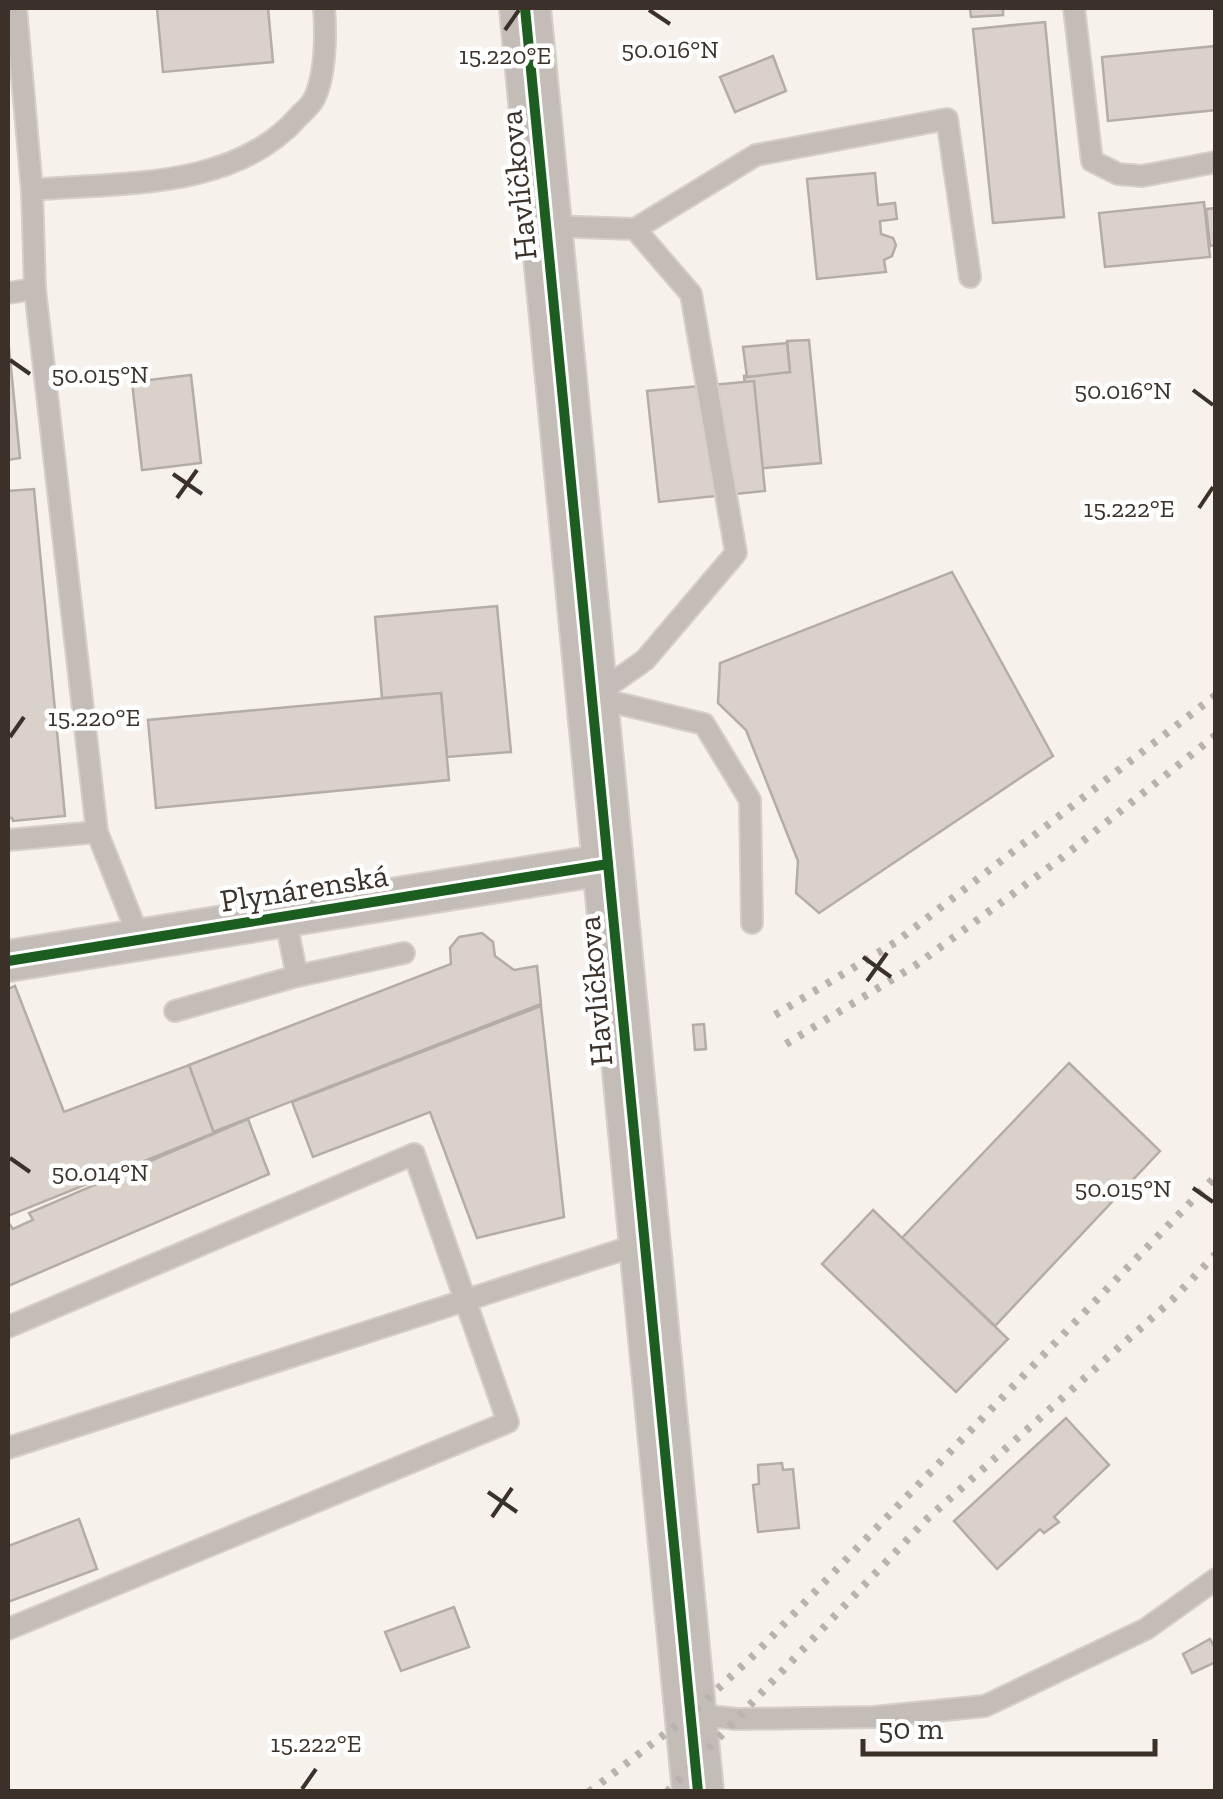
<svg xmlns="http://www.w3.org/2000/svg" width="1223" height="1799" viewBox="0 0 1223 1799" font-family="'Zilla Slab',serif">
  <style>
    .building { fill: #d9d1ca; stroke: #b4ada7; stroke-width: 2.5 }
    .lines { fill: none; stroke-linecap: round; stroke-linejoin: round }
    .service-casing { stroke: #d5ceca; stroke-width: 24 }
    .minor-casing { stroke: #d5ceca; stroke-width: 44 }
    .tertiary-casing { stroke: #d5ceca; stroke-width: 54 }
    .service { stroke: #c4bdb7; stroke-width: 20 }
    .minor { stroke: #c4bdb7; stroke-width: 40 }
    .tertiary { stroke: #c4bdb7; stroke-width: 50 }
    .rail { stroke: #b9b3ae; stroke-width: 8; stroke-dasharray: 5 10; stroke-linecap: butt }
    .cycleway-casing { stroke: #fff; stroke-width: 16 }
    .cycleway { stroke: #1b5e20; stroke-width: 10 }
    .ticks { fill: none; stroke: #3c3129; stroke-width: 4 }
    .labels { text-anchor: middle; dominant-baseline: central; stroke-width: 9; stroke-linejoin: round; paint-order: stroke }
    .street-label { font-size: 32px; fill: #3c3129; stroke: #fff }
    .ticks-label { font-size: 25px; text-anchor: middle; fill: #3c3129; stroke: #fff; stroke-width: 9; stroke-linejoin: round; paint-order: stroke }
  </style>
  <rect width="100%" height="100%" fill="#f7f1ec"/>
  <g class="building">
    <path d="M157,8H268L273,62L163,72Z"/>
    <path d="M970,8H1003V15L971,17Z"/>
    <path d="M1045,22L1064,217L993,223L973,29Z"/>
    <path d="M1216,46V110L1108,121L1102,57Z"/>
    <path d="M773,56L786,91L735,112L720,77Z"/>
    <path d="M875,173L878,205L895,203L897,219L880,221L881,234L893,238L896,245L892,256L884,260L886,272L817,279L807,179Z"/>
    <path d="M1204,202L1210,257L1105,267L1099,213Z"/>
    <path d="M1216,208V245L1210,246L1206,209Z"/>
    <path d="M8,338L20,458L8,460Z"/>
    <path d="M809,340L821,463L752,469L744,376L790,372L787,341Z"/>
    <path d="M787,343L790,372L747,377L743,347Z"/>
    <path d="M191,375L201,463L142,470L132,382Z"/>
    <path d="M754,381L765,491L659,502L647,391Z"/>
    <path d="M34,489L65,816L13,821L12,818H8V491Z"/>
    <path d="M952,572L1053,756L819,913L796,893L798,861L746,730L718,703L720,663Z"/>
    <path d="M497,606L511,752L447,757L441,693L382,698L375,617Z"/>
    <path d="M441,693L449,780L156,808L148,720Z"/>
    <path d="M482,933L493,942L495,956L514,970L537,966L541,1004L213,1132L189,1065L451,964L450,948L459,937Z"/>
    <path d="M15,986L64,1112L189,1065L214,1133L8,1216V989Z"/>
    <path d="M541,1006L564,1217L477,1238L430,1112L313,1157L292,1102Z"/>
    <path d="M704,1024L706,1049L695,1050L693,1025Z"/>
    <path d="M1069,1063L1160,1151L995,1326L902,1238Z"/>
    <path d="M248,1119L269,1174L8,1286V1222L13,1229L33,1220L29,1213Z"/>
    <path d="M873,1210L1008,1339L956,1392L822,1264Z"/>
    <path d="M1066,1418L1109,1465L1054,1517L1059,1522L1044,1533L1040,1529L997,1569L954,1521Z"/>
    <path d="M782,1463L783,1470L793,1469L799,1528L758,1532L753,1485L759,1484L758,1465Z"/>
    <path d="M79,1519L97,1569L8,1602V1546Z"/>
    <path d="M454,1607L469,1647L401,1671L385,1632Z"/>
    <path d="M1210,1639L1216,1650V1662L1192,1673L1183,1654Z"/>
  </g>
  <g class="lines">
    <defs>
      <g id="service">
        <path d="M16,8L32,190L35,289L97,832L140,940"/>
        <path d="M1074,8L1092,161L1118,174L1142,176L1216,162"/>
        <path d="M32,190C122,182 235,190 299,116C304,111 311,105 314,99C326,75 326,33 324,8"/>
        <path d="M547,226L635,229L691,294L736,553L645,660L594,696"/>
        <path d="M635,229L756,155L947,119L970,277"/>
        <path d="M8,293L35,289"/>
        <path d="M592,697L704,724L750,800L752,923"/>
        <path d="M8,840L97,832"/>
        <path d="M297,976L404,953"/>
        <path d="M175,1011L297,976L285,916"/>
        <path d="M8,1327L414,1154L508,1422L8,1629"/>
        <path d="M8,1448L643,1243"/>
        <path d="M691,1714L737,1719L874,1717L985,1706L1146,1629L1216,1579"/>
      </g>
      <path id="minor" d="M8,961L608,864"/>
      <path id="tertiary" d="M525,8L698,1792"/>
    </defs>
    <use href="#service" class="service-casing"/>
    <use href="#minor" class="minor-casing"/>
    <use href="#tertiary" class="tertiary-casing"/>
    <use href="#service" class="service"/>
    <use href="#minor" class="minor"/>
    <use href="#tertiary" class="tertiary"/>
    <g class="rail">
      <path d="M775,1015L896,942L1216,695"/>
      <path d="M786,1044L916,965L1059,860L1216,735"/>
      <path d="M589,1792L691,1714L756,1653L1216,1176"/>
      <path d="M667,1792L927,1519L1172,1300L1216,1254"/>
    </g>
    <defs>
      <g id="cycleway">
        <path d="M525,8L698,1792"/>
        <path d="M8,961L608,864"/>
      </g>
    </defs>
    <use href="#cycleway" class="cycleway-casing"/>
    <use href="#cycleway" class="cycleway"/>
  </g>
  <path class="ticks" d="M649,10L670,24M505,30L519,10M10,360L30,374M1193,390L1213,405M173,474L202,494M177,498L197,470M1199,508L1213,487M10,737L24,717M863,957L891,977M867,981L887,953M10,1158L30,1172M1193,1188L1213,1202M488,1492L517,1512M492,1517L512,1488M302,1789L316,1769"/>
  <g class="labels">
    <g class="street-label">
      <text transform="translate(518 185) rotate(-96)">Havlíčkova</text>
      <text transform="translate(304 888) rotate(-9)">Plynárenská</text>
      <text transform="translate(595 991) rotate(-95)">Havlíčkova</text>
    </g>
  </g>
  <g class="ticks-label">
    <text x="670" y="58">50.016°N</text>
    <text x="505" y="64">15.220°E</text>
    <text x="100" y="383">50.015°N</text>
    <text x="1123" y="399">50.016°N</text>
    <text x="1129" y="517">15.222°E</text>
    <text x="94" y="726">15.220°E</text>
    <text x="100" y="1181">50.014°N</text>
    <text x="1123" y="1197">50.015°N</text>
    <text x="316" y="1752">15.222°E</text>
  </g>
  <rect width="1223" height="1799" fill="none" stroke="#3c3129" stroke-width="20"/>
  <path d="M863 1739v15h292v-15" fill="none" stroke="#3c3129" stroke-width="5"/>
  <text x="878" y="1739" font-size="30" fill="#3c3129" stroke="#ffffff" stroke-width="8" paint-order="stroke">50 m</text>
</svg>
